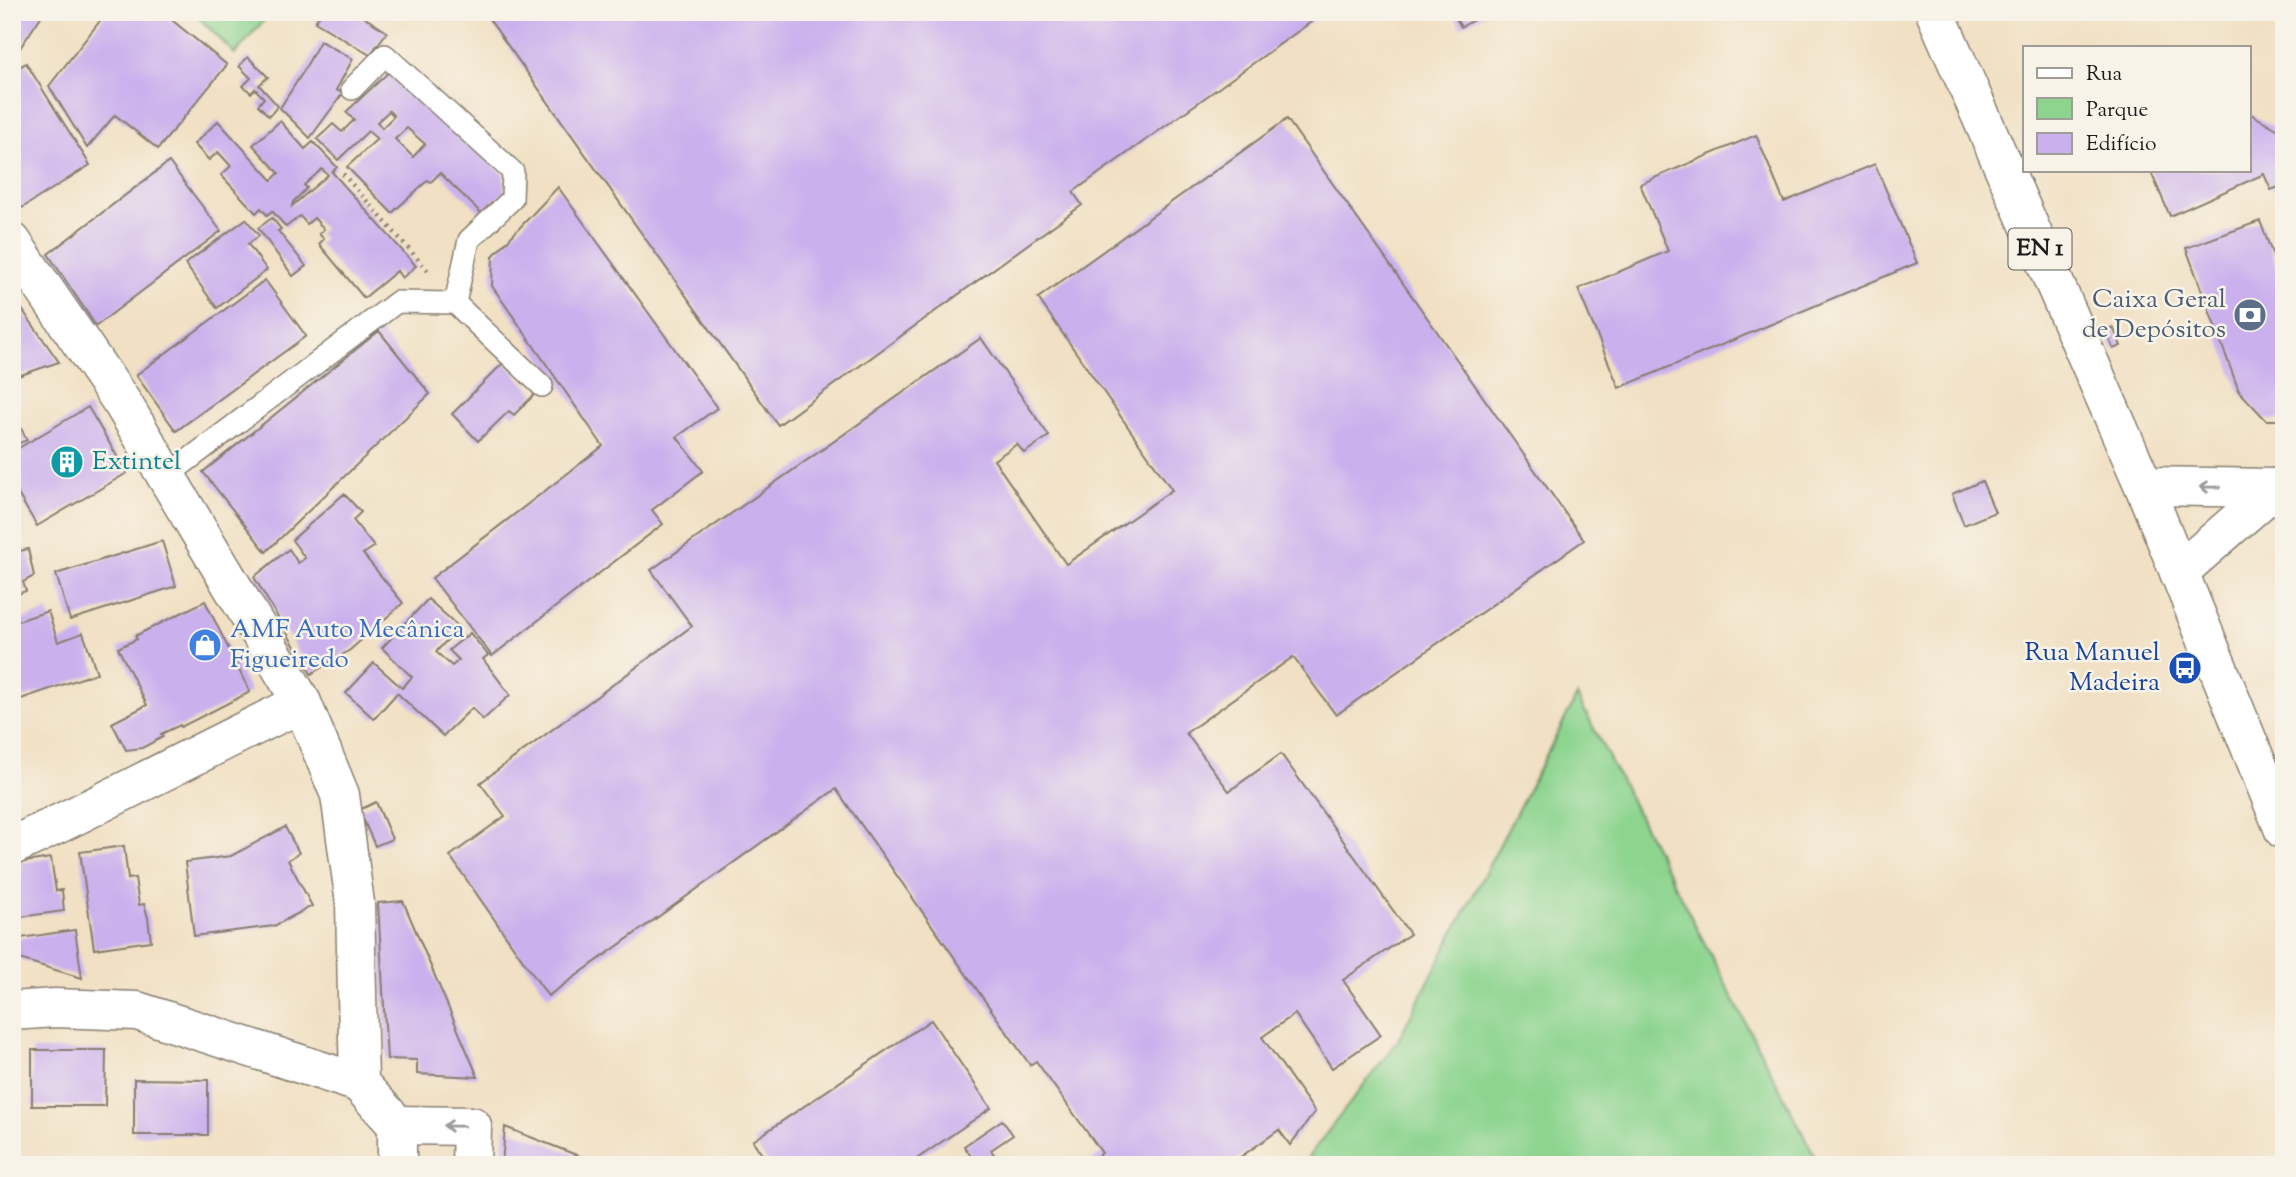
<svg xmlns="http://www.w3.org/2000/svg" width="2296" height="1177" viewBox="0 0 2296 1177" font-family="'Sorts Mill Goudy',serif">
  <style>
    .green { fill: #8dd48f; stroke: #547856; stroke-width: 2 }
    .building { fill: #cab0ed; fill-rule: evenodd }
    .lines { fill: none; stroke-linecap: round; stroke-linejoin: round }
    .service-casing { stroke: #867e70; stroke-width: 24 }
    .minor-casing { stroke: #867e70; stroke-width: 41 }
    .primary-casing { stroke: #867e70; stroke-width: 41 }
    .path { stroke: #867e70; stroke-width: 4.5; stroke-dasharray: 2 5; stroke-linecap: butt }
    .service { stroke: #fff; stroke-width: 21 }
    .minor { stroke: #fff; stroke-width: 38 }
    .primary { stroke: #fff; stroke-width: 38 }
    .oneway { stroke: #999 }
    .labels { text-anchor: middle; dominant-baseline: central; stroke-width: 5; stroke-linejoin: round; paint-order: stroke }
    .shield { fill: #f7f3e8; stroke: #5e5c59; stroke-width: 2 }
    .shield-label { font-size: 24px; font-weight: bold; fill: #1c1c1c }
    .service-label { font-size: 26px; fill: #4e5e75; stroke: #f7f3e8; text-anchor: end }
    .culture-label { font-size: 26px; fill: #0d838f; stroke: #f7f3e8; text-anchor: start }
    .shop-label { font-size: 26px; fill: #366cbe; stroke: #f7f3e8; text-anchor: start }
    .transit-label { font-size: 26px; fill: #164399; stroke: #f7f3e8; text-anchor: end }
  </style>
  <rect width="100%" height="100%" fill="#f7f3e8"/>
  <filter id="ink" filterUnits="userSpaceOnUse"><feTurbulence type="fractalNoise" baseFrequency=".0143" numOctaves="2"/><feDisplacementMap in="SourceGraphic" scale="14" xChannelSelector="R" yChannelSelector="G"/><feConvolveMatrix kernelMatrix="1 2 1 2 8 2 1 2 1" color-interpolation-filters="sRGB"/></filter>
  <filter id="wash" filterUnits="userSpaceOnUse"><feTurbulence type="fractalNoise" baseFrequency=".00686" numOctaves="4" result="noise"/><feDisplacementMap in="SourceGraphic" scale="28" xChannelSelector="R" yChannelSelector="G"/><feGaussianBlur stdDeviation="1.57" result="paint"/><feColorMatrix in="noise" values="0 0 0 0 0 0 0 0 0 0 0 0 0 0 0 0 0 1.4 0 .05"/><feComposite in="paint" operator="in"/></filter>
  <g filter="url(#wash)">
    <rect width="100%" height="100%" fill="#f1e0c3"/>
    <g class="green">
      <path d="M193,12H271L235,54Z"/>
      <path d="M1577,696L1819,1165H1302L1397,1042Z"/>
    </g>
    <g id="blocks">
      <g class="building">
        <path d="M12,12H44L12,60Z"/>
        <path d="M107,12H162L227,65L158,149L115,115L87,148L49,86Z"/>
        <path d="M322,12H356L387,32L370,55L315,22Z"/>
        <path d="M484,12H1325L1073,192L1082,205L778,425Z"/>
        <path d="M1452,12H1488L1461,27Z"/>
        <path d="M320,41L353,59L336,90L343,93L310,138L280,108L303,72Z"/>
        <path d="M248,57L268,77L259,85L278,106L269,116L258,105L264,98L255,89L251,93L243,86L251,78L239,66Z"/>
        <path d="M26,63L90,165L22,208L12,193V72Z"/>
        <path d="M391,70L504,175V192L481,213L440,173L431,182L428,180L392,213L347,167L377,139L368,131L338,160L317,139L333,124L342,132L354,120L346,112ZM389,111L394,116L382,128L377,122ZM407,128L425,144L413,157L395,139Z"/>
        <path d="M2249,113L2284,133V185L2271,190L2264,174L2170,216L2150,170H2249Z"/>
        <path d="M1287,119L1584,540L1336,715L1293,657L1186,733L1229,791L1281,754L1410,934L1343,980L1381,1035L1332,1068L1295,1014L1262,1037L1315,1112L1290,1145L1279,1130L1229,1165H1085L1102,1153L1036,1061L1030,1065L836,789L548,996L450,856L505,816L480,783L692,626L651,570L981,338L1049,436L1024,453L1017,444L994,460L1066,564L1172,490L1038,298Z"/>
        <path d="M218,121L272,180L279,173L253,145L280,121L305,149L313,142L337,167L332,172L416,266L402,278L397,271L364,298L319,244L324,239L319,234L324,229L314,218L307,224L300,216L286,227L272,211L267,215L261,208L256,213L221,175L231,166L218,152L209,160L194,144ZM322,169L328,175L292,206L293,202L307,188L304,185Z"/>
        <path d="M1756,135L1784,202L1875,164L1917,263L1619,388L1578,289L1668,251L1640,184Z"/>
        <path d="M169,162L221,231L96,326L48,254Z"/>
        <path d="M558,187L717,408L677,437L703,471L652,510L663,524L492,656L432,578L603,446L492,286L493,256Z"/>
        <path d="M272,218L281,229L278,231L306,266L293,276L258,228Z"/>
        <path d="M246,219L259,236L248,244L267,270L217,308L185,264Z"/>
        <path d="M2260,221L2284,285V420H2266L2239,391L2186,248Z"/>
        <path d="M265,280L306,336L176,431L136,375Z"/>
        <path d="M12,295L59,362L12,378Z"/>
        <path d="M2113,327L2121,346L2113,349L2106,330Z"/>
        <path d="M379,331L430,394L266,552L203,472Z"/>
        <path d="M504,362L535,394L514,415L509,411L478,441L452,414Z"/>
        <path d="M88,407L127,473L37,526L12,484V452Z"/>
        <path d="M12,410L27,440L12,446Z"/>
        <path d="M1982,481L1995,512L1964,525L1952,494Z"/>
        <path d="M344,494L361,512L353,520L374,547L363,554L403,603L350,650L311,674L254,577L289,549L298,563L305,558L292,540Z"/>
        <path d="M162,541L176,586L70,620L56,574Z"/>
        <path d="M28,549L34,576L23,582L26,591L12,596V553Z"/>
        <path d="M428,599L459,627L436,652L452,666L459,660L449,650L470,633L488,655L483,659L510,695L483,720L472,708L443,736L397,693L374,719L346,693L374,663L402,688L412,677L382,648Z"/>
        <path d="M205,601L250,692L181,727L180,725L161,734L163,737L142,748L126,750L112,723L147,705L118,648L137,639L135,636Z"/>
        <path d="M48,611L58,642L83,633L97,673L12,702V623Z"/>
        <path d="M376,802L392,839L375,846L359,810Z"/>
        <path d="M285,827L299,853L288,860L312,906L274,926L194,936L185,862L231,856Z"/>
        <path d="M124,846L128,879L135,878L139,905L144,904L148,918L151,941L94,949L80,852Z"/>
        <path d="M51,858L56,891L62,890L64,911L12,918V864Z"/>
        <path d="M403,901L478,1077L417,1074V1060L387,1059L378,903Z"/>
        <path d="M75,930L82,978L16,958L14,939Z"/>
        <path d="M931,1020L991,1108L908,1165H769L753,1141Z"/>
        <path d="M32,1050H106L105,1106H32Z"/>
        <path d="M134,1079L208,1080V1135H134Z"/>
        <path d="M1002,1120L1013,1135L991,1150L1000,1163L997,1165H977L964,1146Z"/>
        <path d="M505,1127L602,1165H502Z"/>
      </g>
    </g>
  </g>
  <g filter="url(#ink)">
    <use href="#blocks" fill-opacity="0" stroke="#867e70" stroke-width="2"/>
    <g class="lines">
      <defs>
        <g id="service">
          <path d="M352,89L385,55L513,172L512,199L469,240L455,303"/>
          <path d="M167,476L397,302L455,303L542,386"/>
        </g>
        <g id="minor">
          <path d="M12,242L123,404L302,703L340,795L355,903L359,1083L397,1125"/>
          <path d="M2144,486L2275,488L2284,486"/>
          <path d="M2179,572L2275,488"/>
          <path d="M12,846C110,801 204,749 302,703"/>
          <path d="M12,1011L55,1008L137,1011L359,1083"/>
          <path d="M397,1125L472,1126L471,1165"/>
          <path d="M397,1125V1165"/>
        </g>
        <path id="primary" d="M1935,12L2144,486L2284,830"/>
      </defs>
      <use href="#service" class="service-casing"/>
      <use href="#minor" class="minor-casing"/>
      <use href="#primary" class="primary-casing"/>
      <path class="path" d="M343,174L430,273"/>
      <use href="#service" class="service"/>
      <use href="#minor" class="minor"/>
      <use href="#primary" class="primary"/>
    </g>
    <defs><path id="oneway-shaft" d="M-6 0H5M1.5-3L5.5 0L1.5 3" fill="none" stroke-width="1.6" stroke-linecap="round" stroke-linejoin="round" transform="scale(1.75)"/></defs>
    <g class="oneway">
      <use href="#oneway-shaft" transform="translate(2210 487) rotate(-179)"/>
      <use href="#oneway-shaft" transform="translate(454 1126) rotate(-179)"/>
    </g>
  </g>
  <defs>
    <symbol id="bank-disc" viewBox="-11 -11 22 22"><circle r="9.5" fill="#5c6f8a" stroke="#f7f3e8"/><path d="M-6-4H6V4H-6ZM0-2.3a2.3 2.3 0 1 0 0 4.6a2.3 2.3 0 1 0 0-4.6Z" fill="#fff"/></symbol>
    <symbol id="building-disc" viewBox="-11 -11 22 22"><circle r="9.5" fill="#0f9aa8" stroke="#f7f3e8"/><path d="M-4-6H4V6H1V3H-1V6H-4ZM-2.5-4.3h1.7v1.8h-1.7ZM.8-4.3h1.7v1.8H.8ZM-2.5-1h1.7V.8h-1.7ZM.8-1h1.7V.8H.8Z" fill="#fff"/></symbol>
    <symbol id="shop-disc" viewBox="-11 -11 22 22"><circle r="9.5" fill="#3f7fe0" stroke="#f7f3e8"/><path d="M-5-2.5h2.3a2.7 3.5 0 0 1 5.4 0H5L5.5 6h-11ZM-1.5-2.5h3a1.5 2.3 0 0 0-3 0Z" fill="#fff"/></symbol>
    <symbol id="bus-disc" viewBox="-11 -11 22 22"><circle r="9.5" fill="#1a4fb4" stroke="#f7f3e8"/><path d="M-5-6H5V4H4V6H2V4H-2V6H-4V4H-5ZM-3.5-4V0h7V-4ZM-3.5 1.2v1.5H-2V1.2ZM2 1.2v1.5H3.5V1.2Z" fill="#fff"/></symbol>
  </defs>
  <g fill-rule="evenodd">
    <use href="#bank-disc" x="2231" y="296" width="38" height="38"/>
    <use href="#building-disc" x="48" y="443" width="38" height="38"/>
    <use href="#shop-disc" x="186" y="626" width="38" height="38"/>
    <use href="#bus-disc" x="2166" y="649" width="38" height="38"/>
  </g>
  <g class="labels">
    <rect class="shield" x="2008.5" y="228.5" width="63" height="41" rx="5"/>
    <g class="shield-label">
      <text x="2040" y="249">EN 1</text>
    </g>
    <g class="service-label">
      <text x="2226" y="300">Caixa Geral<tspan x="2226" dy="30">de Depósitos</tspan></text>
    </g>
    <g class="culture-label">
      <text x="92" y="462">Extintel</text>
    </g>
    <g class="shop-label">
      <text x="230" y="630">AMF Auto Mecânica<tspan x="230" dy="30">Figueiredo</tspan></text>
    </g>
    <g class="transit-label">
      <text x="2160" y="653">Rua Manuel<tspan x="2160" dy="30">Madeira</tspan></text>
    </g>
  </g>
  <rect width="2296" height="1177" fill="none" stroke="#f7f3e8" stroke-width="42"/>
  <rect x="2023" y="46" width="228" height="126" fill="#f7f3e8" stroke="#9f9d96" stroke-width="2"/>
  <rect x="2037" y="68" width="35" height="10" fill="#ffffff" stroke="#9f9d96" stroke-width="2"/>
  <text x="2086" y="80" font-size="21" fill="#1c1c1c">Rua</text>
  <rect x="2037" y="98" width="35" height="21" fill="#8dd48f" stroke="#9f9d96" stroke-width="2"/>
  <text x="2086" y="116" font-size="21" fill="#1c1c1c">Parque</text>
  <rect x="2037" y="133" width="35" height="21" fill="#cab0ed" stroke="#9f9d96" stroke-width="2"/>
  <text x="2086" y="150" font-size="21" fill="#1c1c1c">Edifício</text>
</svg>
